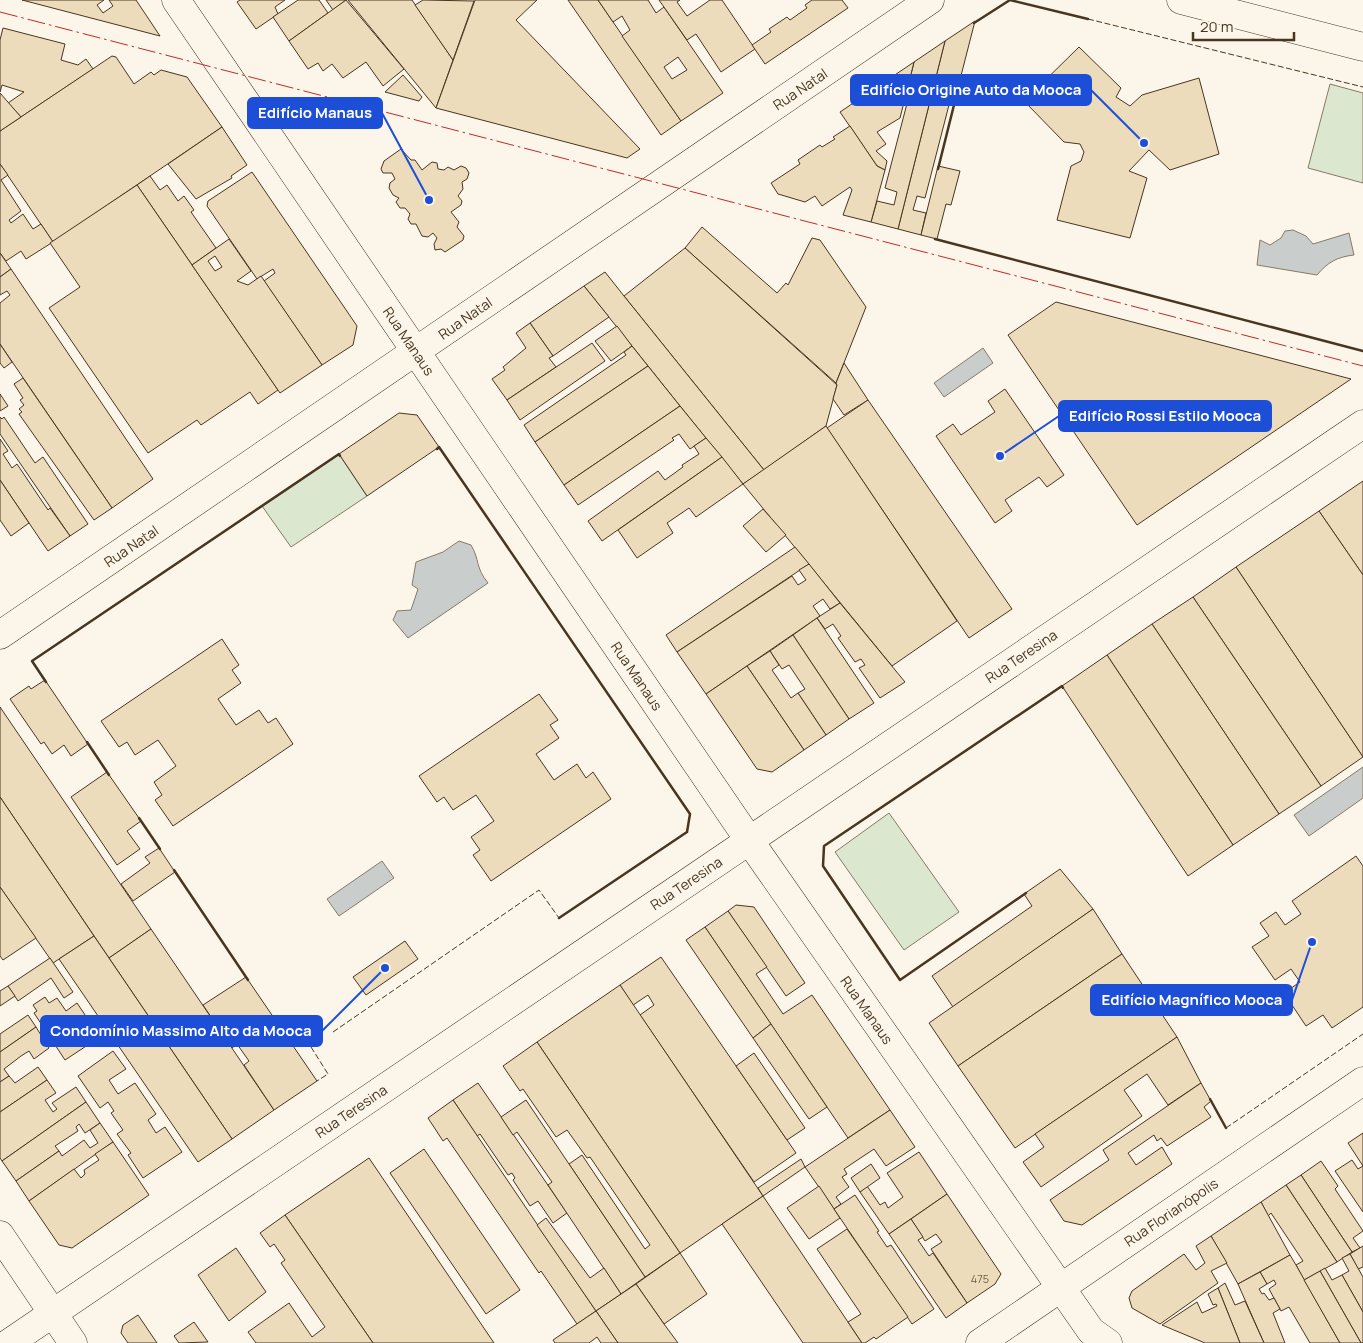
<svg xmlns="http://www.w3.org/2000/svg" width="1363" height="1343" viewBox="0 0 1363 1343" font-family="Manrope,sans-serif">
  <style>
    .green { fill: #dce7d0; stroke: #887966 }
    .water { fill: #c9cecd; stroke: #887966 }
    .building { fill: #ecdcbc; stroke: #4a3520; fill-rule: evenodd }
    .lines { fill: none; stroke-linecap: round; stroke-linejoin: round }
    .street-casing { stroke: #4a3520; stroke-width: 29 }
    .street { stroke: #fbf6e9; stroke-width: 28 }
    .fence { stroke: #4a3520; stroke-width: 1; stroke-dasharray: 6 2.5; stroke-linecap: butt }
    .wall { stroke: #4a3520; stroke-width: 2.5 }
    .power { stroke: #c62828; stroke-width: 1; stroke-dasharray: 18 4 2.5 4; stroke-linecap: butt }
    .labels { text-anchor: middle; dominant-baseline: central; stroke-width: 4; stroke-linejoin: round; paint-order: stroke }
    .number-label { font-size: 11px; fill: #725f47 }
    .street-label { font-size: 14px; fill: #4a3520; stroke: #fbf6e9 }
    .leader { fill: none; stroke: #1d4ed8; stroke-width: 2 }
    .callout-dot { fill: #1d4ed8; stroke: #fbf6e9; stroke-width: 2 }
    .callout { fill: #1d4ed8; stroke: #1d4ed8; stroke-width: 2 }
    .callout-label { font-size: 15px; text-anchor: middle; font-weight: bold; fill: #fff }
  </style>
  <rect width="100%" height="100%" fill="#fbf6e9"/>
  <g class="green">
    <path d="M1330,84L1363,93V183L1308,168Z"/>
    <path d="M339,454L367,496L291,547L262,506Z"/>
    <path d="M889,813L959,912L904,950L835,852Z"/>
  </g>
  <g class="water">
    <path d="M1293,230L1306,236L1313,244L1349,233L1354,255C1337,257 1328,262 1317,275L1257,265L1260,240L1270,245L1281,238L1285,231Z"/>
    <path d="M983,348L993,363L944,397L934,383Z"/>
    <path d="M459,541L471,545C480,560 475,567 488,583L408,638L393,620L397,611L411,610L418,589L412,585L416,562L443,552Z"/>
    <path d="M1363,767V798L1309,836L1294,815Z"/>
    <path d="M382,861L394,878L339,916L327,899Z"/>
  </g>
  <g class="building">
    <path d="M22,0H104L97,5L103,13L113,6L109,0H136L160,36Z"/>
    <path d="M240,0H285L275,7L278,14L256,29L237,2Z"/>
    <path d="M298,0H319L328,13L289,41L273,17Z"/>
    <path d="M326,0H346L333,10Z"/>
    <path d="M346,0L404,69L383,86L366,62L343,78L332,64L323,71L318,63L308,69L289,41Z"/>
    <path d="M348,0H412L453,60L436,108Z"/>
    <path d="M423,0L474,1L453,60L415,5Z"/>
    <path d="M475,0H537L516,20L640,149L627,158L436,108Z"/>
    <path d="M568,0H598L681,121L661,135Z"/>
    <path d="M598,0H648L656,13L664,7L723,93L681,121L622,36L630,30L622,16L613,22ZM678,57L687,70L672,79L664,67Z"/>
    <path d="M659,0H680L677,2L687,16L710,0H722L755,49L721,72L696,34L687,40Z"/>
    <path d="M812,0H842L848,8L765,64L752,45L771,32L769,29L787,17L790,20L807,8L805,5Z"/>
    <path d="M975,21L954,103L950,101L925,198L917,196L913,210L926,213L921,235L898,229L945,41Z"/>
    <path d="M3,28L65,44L61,60L78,65L86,59L93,69L21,117L8,103L24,92L2,85L0,92V40Z"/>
    <path d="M945,41L898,229L871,222L877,201L894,205L897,192L885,188L910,92L907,91L914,62Z"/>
    <path d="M1079,47L1121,88L1116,97L1130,106L1142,95L1199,78L1219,154L1170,170L1149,150L1129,171L1147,178L1130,238L1057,220L1071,166L1081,161L1084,152L1080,144L1064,142L1024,101Z"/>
    <path d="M112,56L116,57L134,84L151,72L154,75L161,70L187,77L222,127L53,242L0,164V131Z"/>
    <path d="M914,62L900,118L877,132L886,144L876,151L887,161L885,170L877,166L840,112Z"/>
    <path d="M403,75L422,97L419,101L385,92Z"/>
    <path d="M0,93L21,117L0,131Z"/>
    <path d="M850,126L877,166L885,170L871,222L843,215L852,190L850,187L822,206L815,196L805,202L778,194L771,183L800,164L798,160L820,145L822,147L835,139L833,137Z"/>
    <path d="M222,127L247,165L231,176L232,178L196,199L168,164Z"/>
    <path d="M401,149L411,160H415L422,170L432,162L437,163L438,169L444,170L448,167L454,170L461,166L466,168L469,173L467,179L462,182L463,189L458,196L462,201L461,205L451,212L459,222L457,227L464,236L463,240L445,252L441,249L435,250L434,244L437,238L433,233L428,237L422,236L416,224H411L408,219L410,214L405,208H400L396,202L399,198L393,195L389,188L390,183L395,179L392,173H383L381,169L384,161Z"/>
    <path d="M0,164L8,175L1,180L21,211L9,220L11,223L23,214L33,229L41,224L53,242L26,259L21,251L6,261L0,253Z"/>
    <path d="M938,166L960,171L951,205L946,204L937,239L921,235Z"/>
    <path d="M252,172L357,326L353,345L322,365L264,281L275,273L273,269L257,279L207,206L208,201Z"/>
    <path d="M150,176L160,190L167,185L178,201L184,196L194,210L191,212L216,248L192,265L137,185Z"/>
    <path d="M137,185L278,390L258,404L250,392L201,425L197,420L148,453L49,308L80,287L50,243Z"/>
    <path d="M702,227L777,293L786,283L788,285L812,238L820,240L866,307L836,383L685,248Z"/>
    <path d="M229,239L251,271L237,281L248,285L261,276L322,365L280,393L192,265ZM215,256L222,267L215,271L208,261Z"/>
    <path d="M685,248L837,385L826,426L764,470L624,296Z"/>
    <path d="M0,253L11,269L0,277Z"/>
    <path d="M11,269L153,479L112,508L0,344V303L10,295L7,291L0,295V277Z"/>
    <path d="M605,272L624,296L764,470L743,484L680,406L584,286Z"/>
    <path d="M584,286L609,317L553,356L530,323Z"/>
    <path d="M1056,302L1351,379L1137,525L1008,335Z"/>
    <path d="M530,323L553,356L549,358L556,367L507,400L492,379L505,370L503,367L526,348L516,333Z"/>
    <path d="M617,326L632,346L611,361L595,341Z"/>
    <path d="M592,343L605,361L520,420L507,400Z"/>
    <path d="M0,344L12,362L4,368L0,363Z"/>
    <path d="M632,346L648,366L535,442L524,425L626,355L624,352Z"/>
    <path d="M844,363L868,400L844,415L833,399L837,385L836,383Z"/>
    <path d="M648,366L680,406L564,485L535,442Z"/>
    <path d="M23,378L112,508L94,520L19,414L22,412L19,409L24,405L20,400L23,398L14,384Z"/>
    <path d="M1005,389L1064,475L1047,487L1039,477L1005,500L1012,511L995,523L936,436L953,424L961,435L995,412L988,401Z"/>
    <path d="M0,394L8,406L0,411Z"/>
    <path d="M868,400L1012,609L969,638L827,428Z"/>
    <path d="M680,406L706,438L690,449L679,434L672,438L674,440L578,505L564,485Z"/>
    <path d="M399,413L417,415L439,447L367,496L339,454Z"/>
    <path d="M0,417L2,419L4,417L35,463L43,457L88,524L70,536L0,434Z"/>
    <path d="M826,426L957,621L892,666L743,484Z"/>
    <path d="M706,438L722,457L602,541L588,521L658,471L665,480L683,467L682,465L699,454L694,446Z"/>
    <path d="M0,439L8,451L3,454L12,468L17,464L48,510L50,508L70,536L48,551L0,480Z"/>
    <path d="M722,457L743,484L696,517L689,508L667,523L673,533L637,558L618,530Z"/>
    <path d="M0,480L29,523L11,536L0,520Z"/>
    <path d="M1363,481V575L1319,511Z"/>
    <path d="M763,509L786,535L766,552L743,526Z"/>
    <path d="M1319,511L1363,575V757L1236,567Z"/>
    <path d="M795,547L809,564L677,652L666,635Z"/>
    <path d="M809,564L840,603L830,609L823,599L813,606L820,616L817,618L706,694L677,652L792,576L798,585L806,580L799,570Z"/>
    <path d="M1236,567L1363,757L1321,786L1193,597Z"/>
    <path d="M1193,597L1321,786L1279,814L1152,624Z"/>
    <path d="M840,603L905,682L880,698L859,668L865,665L861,659L855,662L838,638L841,636L833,624L825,629L817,618Z"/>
    <path d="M817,618L874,703L849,719L793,635Z"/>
    <path d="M1152,624L1279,814L1233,845L1107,655Z"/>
    <path d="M793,635L849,719L826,735L798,693L805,689L789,665L782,669L770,651Z"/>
    <path d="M222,639L239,665L232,670L241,683L218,699L236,725L259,710L268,723L276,718L293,744L173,826L155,800L162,795L154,782L176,766L158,740L135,755L127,742L119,747L101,721Z"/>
    <path d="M770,651L779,665L772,670L791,698L798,693L826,735L804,750L747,666Z"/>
    <path d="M1107,655L1233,845L1188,876L1062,686Z"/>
    <path d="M747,666L804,750L772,772L757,769L706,694Z"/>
    <path d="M45,680L88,744L71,756L64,745L52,754L44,742L41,744L10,699L29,686L31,689Z"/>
    <path d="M539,694L558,720L550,725L559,738L536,754L554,780L577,764L586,778L593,772L611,799L491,881L473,855L480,850L471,837L494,821L476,795L453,810L444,797L437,802L419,776Z"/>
    <path d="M0,707L151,929L109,958L0,797Z"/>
    <path d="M107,772L141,821L127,831L140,849L117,865L71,797Z"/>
    <path d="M0,797L94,936L53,963L0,887Z"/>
    <path d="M159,848L175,872L133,901L121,884L150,863L145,857Z"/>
    <path d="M1356,856L1363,866V1007L1332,1028L1323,1015L1306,1026L1284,993L1300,982L1291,969L1275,980L1252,947L1269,936L1260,923L1276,912L1285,925L1301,914L1292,901Z"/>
    <path d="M1060,869L1093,909L953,1007L932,976L1032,906L1024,894Z"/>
    <path d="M0,887L36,938L3,960L0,956Z"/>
    <path d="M736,905L754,907L805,983L786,996L728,911Z"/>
    <path d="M1093,909L1122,954L958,1066L929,1023Z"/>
    <path d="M728,911L767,967L756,974L783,1014L812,995L890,1110L848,1138L705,927Z"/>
    <path d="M705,927L771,1024L753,1038L686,940Z"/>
    <path d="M151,929L274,1110L232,1139L109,958Z"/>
    <path d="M94,936L232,1139L198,1162L59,959Z"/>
    <path d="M405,941L418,959L366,995L353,977Z"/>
    <path d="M1122,954L1177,1037L1015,1148L958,1066Z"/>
    <path d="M661,957L796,1153L754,1182L640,1015L654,1005L648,995L633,1005L620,985Z"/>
    <path d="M50,958L73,992L64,998L51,978L18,1001L8,986Z"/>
    <path d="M246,977L317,1081L274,1110L244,1065L249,1061L237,1044L232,1048L203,1005Z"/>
    <path d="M620,985L763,1196L680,1253L537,1042Z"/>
    <path d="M8,986L15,996L0,1006V991Z"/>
    <path d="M45,997L49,1003L57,998L66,1011L77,1003L100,1037L65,1060L34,1013L37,1011L33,1005Z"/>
    <path d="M28,1015L36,1027L0,1052V1034Z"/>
    <path d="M771,1024L827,1107L809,1119L753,1038Z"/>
    <path d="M36,1027L49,1048L34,1059L29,1051L21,1056L4,1069L9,1076L0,1082V1052Z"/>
    <path d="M1177,1037L1201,1083L1168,1105L1147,1074L1124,1090L1142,1116L1041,1187L1023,1162L1044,1147L1035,1134Z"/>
    <path d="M537,1042L680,1253L645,1277L569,1164L582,1155L645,1249L650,1245L590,1157L587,1158L567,1130L556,1137L523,1089L520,1091L503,1066Z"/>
    <path d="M113,1051L126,1069L109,1080L118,1094L135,1083L156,1114L148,1120L156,1133L165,1127L182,1152L143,1178L128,1155L131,1153L117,1134L123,1130L111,1113L114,1111L108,1102L100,1108L78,1076Z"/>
    <path d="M754,1053L805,1128L787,1140L736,1066Z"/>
    <path d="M38,1067L47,1080L0,1112V1082L9,1076L15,1083Z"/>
    <path d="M47,1080L56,1093L45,1100L53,1112L57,1109L52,1103L76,1087L86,1102L2,1161L0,1158V1112Z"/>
    <path d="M478,1083L567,1213L553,1223L538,1201L530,1206L513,1180L515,1178L512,1173L508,1175L480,1134L477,1136L453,1100Z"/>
    <path d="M1201,1083L1211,1101L1204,1107L1211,1117L1167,1146L1161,1138L1157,1141L1154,1135L1128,1153L1136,1165L1162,1147L1172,1164L1082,1225L1064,1221L1050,1200L1109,1160L1103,1150Z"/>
    <path d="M453,1100L596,1311L577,1324L541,1271L539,1273L447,1138L443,1141L428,1118Z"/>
    <path d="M526,1100L645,1277L621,1294L548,1185L552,1182L517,1132L513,1135L501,1117Z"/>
    <path d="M86,1102L100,1123L85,1133L79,1124L76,1127L78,1131L55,1146L59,1151L16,1181L2,1161Z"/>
    <path d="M890,1110L915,1147L886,1166L874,1149L844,1169L847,1174L842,1177L849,1187L836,1197L841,1204L834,1209L805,1167Z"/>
    <path d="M100,1123L113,1142L29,1201L16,1181L59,1151L62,1156L84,1140L90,1148L98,1143L90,1130Z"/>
    <path d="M1363,1133V1212L1335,1171L1352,1160L1358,1169L1363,1166L1348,1143Z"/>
    <path d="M113,1142L149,1195L72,1248L59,1245L29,1201L74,1169L81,1178L85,1174L84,1170L99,1160L95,1154Z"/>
    <path d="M424,1149L520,1290L486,1314L390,1173Z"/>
    <path d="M919,1152L947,1194L889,1234L860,1192L867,1186L880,1205L885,1202L888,1208L903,1197L887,1173Z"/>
    <path d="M369,1158L494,1343H373L285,1215Z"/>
    <path d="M801,1159L805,1167L763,1196L758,1188Z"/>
    <path d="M1321,1161L1338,1186L1335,1189L1363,1231L1353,1238L1360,1248L1352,1252L1301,1175Z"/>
    <path d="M871,1164L880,1178L860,1192L851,1178Z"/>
    <path d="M1301,1175L1352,1252L1337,1262L1286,1185Z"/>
    <path d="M1286,1185L1337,1262L1304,1280L1296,1265L1303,1261L1271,1213L1268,1216L1261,1202Z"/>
    <path d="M819,1186L840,1218L809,1239L787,1208Z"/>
    <path d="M947,1194L1001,1274L995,1284L967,1303L931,1249L942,1242L936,1234L925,1241L911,1219Z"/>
    <path d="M855,1195L879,1231L877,1232L887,1247L891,1245L934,1309L912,1324L834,1209Z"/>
    <path d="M763,1196L848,1322L862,1343H803L722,1224Z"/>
    <path d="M1261,1202L1290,1255L1238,1284L1211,1236Z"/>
    <path d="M285,1215L373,1343H256L248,1332L289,1303L312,1337L325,1327L281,1263L285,1260L274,1244L270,1247L260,1233Z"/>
    <path d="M546,1218L590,1278L604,1268L621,1294L596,1311L537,1225Z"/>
    <path d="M911,1219L923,1237L918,1240L929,1256L933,1253L967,1303L946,1318L889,1234Z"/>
    <path d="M847,1229L908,1317L876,1339L874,1337L865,1343H862L848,1322L861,1314L817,1249Z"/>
    <path d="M1211,1236L1227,1263L1211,1271L1218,1283L1160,1324L1132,1308L1129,1298L1132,1291L1184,1254L1196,1270L1205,1263L1196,1246Z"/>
    <path d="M1363,1246V1267L1358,1269L1350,1254Z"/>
    <path d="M236,1248L266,1292L229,1321L198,1275Z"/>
    <path d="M680,1253L707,1294L664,1324L636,1284Z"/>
    <path d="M1350,1254L1363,1277V1312L1342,1275L1349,1271L1342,1258Z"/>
    <path d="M1290,1255L1296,1265L1340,1343H1310L1289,1307L1281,1311L1269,1289L1276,1284L1274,1280L1267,1284L1260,1272Z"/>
    <path d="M1325,1268L1332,1280L1342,1275L1363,1312V1343H1361L1320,1271Z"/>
    <path d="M1320,1271L1361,1343H1340L1304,1280Z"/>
    <path d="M1260,1272L1267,1284L1259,1289L1262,1294L1264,1293L1269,1300L1274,1298L1280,1309L1273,1313L1285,1343H1264L1238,1284Z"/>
    <path d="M1225,1283L1235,1305L1245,1301L1264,1343H1240L1218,1288Z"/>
    <path d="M636,1284L664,1324L678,1343H618L596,1311Z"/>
    <path d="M1218,1288L1240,1343H1205L1162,1325L1197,1302L1202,1313L1217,1306L1216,1304L1213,1305L1208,1294Z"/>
    <path d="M596,1311L618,1343H601L597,1337L589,1343H555L553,1340Z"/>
    <path d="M138,1315L157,1343H128L121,1333L123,1325Z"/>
    <path d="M194,1322L208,1342L179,1343L174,1336Z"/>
  </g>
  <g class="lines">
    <defs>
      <g id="street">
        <path d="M176,0L749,840L1091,1331L1108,1343"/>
        <path d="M1181,0L1363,47"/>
        <path d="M0,635L930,0"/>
        <path d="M0,1235L73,1343"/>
        <path d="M9,1343L1363,424"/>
        <path d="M980,1343L1363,1081"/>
      </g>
    </defs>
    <use href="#street" class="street-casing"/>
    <use href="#street" class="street"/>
    <g class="fence">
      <path d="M1088,19L1363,87"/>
      <path d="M333,1032L539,890L559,918"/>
      <path d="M311,1047L328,1074L317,1081"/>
      <path d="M1226,1128L1363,1034"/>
    </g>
    <g class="wall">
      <path d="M974,23L1010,0L1088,19"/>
      <path d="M938,169L955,101"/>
      <path d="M935,239L1363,351"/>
      <path d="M437,449L439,447L690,814L687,832L559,918"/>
      <path d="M46,682L32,661L339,454L340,456"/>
      <path d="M87,742L109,775"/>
      <path d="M139,818L160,849"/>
      <path d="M174,870L248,980"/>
      <path d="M1026,893L900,980L823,866L824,846L1062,686L1063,688"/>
      <path d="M1210,1099L1226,1128"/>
    </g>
    <path class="power" d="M0,12L1363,366"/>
  </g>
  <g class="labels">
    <g class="number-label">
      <text x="980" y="1278">475</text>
    </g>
    <g class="street-label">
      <text transform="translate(800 89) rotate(-34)">Rua Natal</text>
      <text transform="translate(465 318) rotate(-35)">Rua Natal</text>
      <text transform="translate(409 341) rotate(56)">Rua Manaus</text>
      <text transform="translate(131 546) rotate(-34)">Rua Natal</text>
      <text transform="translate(1021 656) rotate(-34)">Rua Teresina</text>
      <text transform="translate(637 676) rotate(56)">Rua Manaus</text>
      <text transform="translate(686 883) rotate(-34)">Rua Teresina</text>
      <text transform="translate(867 1010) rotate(55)">Rua Manaus</text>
      <text transform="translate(351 1111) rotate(-34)">Rua Teresina</text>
      <text transform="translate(1171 1212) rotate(-34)">Rua Florianópolis</text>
    </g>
  </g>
  <path class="leader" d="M1144 143L1091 90M429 200L382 113M1000 456L1059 416M1312 942L1292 1000M385 968L322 1031"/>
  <g class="callout-dot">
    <circle cx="1144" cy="143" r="5"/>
    <circle cx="429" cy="200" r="5"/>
    <circle cx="1000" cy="456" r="5"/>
    <circle cx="1312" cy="942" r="5"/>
    <circle cx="385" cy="968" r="5"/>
  </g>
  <g class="callout">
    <rect x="851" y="75" width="240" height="30" rx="5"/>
    <rect x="248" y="98" width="134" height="30" rx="5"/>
    <rect x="1059" y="401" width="212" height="30" rx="5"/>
    <rect x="1091" y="985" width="201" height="30" rx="5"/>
    <rect x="41" y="1016" width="281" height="30" rx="5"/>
  </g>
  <g class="callout-label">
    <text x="971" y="95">Edifício Origine Auto da Mooca</text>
    <text x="315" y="118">Edifício Manaus</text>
    <text x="1165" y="421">Edifício Rossi Estilo Mooca</text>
    <text x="1192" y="1005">Edifício Magnífico Mooca</text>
    <text x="181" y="1036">Condomínio Massimo Alto da Mooca</text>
  </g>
  <path d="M1193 32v8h101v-8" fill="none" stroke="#4a3520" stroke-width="2.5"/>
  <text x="1200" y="32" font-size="15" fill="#4a3520" stroke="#fbf6e9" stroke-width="4" paint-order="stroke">20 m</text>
</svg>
